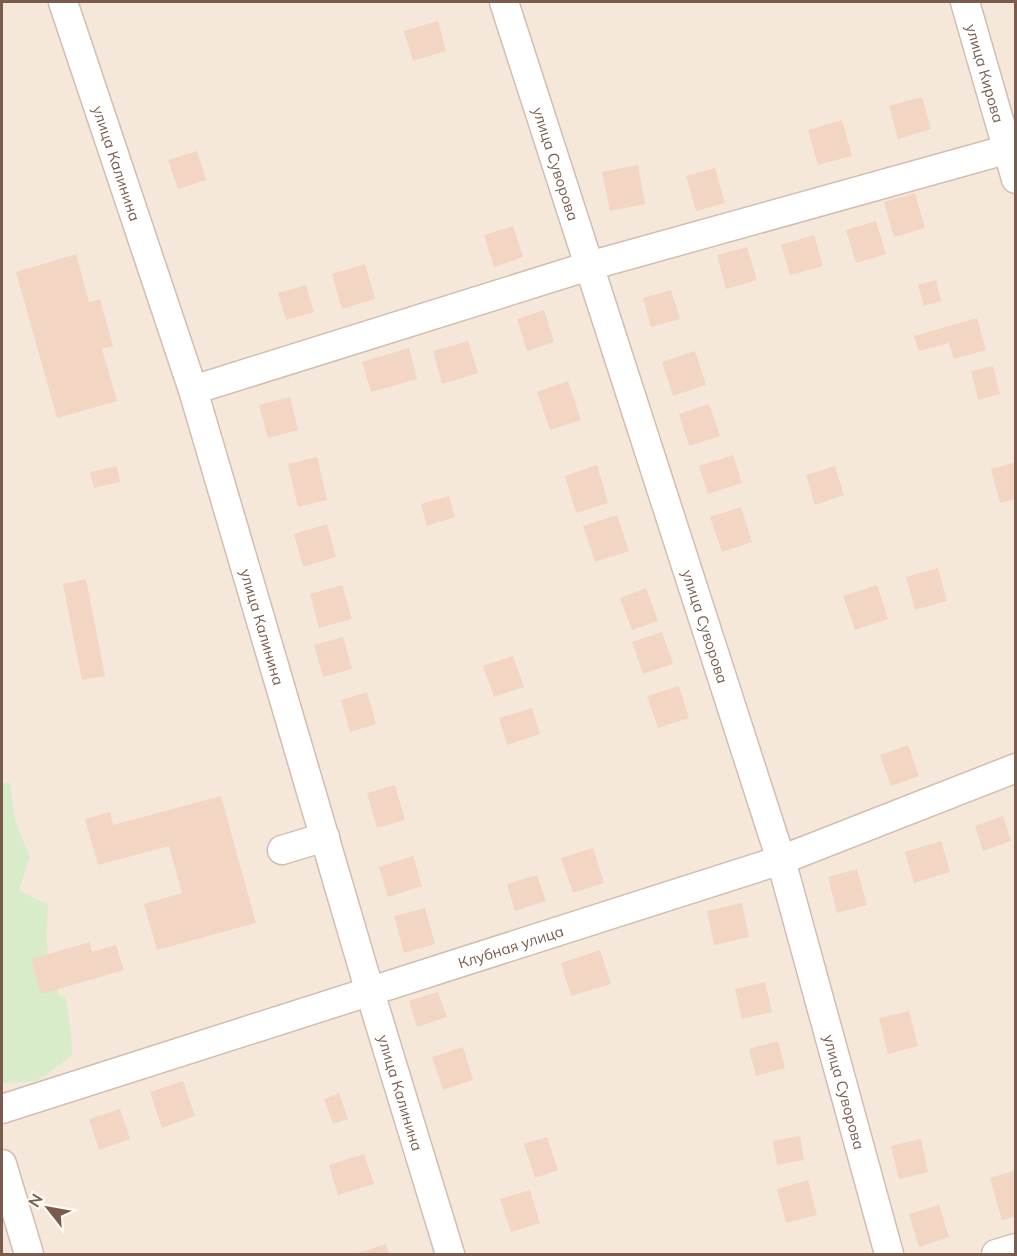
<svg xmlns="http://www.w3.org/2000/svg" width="1017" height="1256" viewBox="0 0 1017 1256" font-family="Mulish,sans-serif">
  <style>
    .residential { fill: #f5e8da }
    .green { fill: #d8ecc9 }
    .building { fill: #f3d5c3 }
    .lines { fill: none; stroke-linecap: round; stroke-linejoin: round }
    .minor-casing { stroke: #d1beb0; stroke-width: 31 }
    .minor { stroke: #fff; stroke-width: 28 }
    .labels { text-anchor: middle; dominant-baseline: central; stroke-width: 5; stroke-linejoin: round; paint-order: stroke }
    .street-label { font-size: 15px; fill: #7a5c4d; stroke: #fffaf3 }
  </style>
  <rect width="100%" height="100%" fill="#fdf6ec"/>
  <rect class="residential" x="2" y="2" width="1013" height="1252"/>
  <path class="green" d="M2,782L10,783L15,821L30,857L19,890L48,905C46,936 45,966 59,995L66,997L71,1033L72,1056L37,1081L2,1083Z"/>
  <g class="building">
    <path d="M438,21L446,51L413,61L404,31Z"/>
    <path d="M922,97L931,129L898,139L889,106Z"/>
    <path d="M842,120L852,156L818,165L808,130Z"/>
    <path d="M197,151L206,180L178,189L168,160Z"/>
    <path d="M638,165L645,204L610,211L602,172Z"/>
    <path d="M715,168L725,203L696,211L686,176Z"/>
    <path d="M915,193L925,228L894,237L884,202Z"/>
    <path d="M876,221L886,254L856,263L846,230Z"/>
    <path d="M513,226L523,257L494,267L484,235Z"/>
    <path d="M814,235L823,266L790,275L781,245Z"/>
    <path d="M747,247L757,280L726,289L717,255Z"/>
    <path d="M76,254L89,302L100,299L113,346L102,349L117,401L57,418L16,272Z"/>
    <path d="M365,264L375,299L342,309L332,274Z"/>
    <path d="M936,280L941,301L924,306L918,285Z"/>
    <path d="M306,285L314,312L286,320L278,293Z"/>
    <path d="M671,290L680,319L651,327L643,298Z"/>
    <path d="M544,310L554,342L527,351L517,319Z"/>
    <path d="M977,318L986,350L954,359L949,343L919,351L914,336Z"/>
    <path d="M468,341L478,373L442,384L433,351Z"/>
    <path d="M409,348L417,379L371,392L362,362Z"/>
    <path d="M695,351L706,385L673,396L662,362Z"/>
    <path d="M993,366L1000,394L978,400L971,371Z"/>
    <path d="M568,381L581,420L550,430L537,392Z"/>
    <path d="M290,397L298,430L268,438L259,405Z"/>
    <path d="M709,404L720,436L689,446L679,414Z"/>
    <path d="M733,455L742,483L708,494L699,466Z"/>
    <path d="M317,457L327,500L298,507L288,464Z"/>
    <path d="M1016,462V499L1000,503L991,469Z"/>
    <path d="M597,465L608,503L576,513L565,476Z"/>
    <path d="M117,466L120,482L94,488L90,472Z"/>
    <path d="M835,466L844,495L815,505L806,475Z"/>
    <path d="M449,496L455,517L427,526L421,504Z"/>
    <path d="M741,507L752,542L722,552L710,517Z"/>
    <path d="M617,515L629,551L595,562L583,526Z"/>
    <path d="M327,524L336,557L303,567L294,534Z"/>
    <path d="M938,568L947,601L915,610L906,577Z"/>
    <path d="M86,579L105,676L82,680L63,584Z"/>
    <path d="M342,585L352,619L319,628L310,594Z"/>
    <path d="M877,585L888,619L855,630L843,596Z"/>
    <path d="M646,588L658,621L632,630L620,598Z"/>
    <path d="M662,632L673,664L643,674L632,642Z"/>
    <path d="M343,637L352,669L323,677L314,645Z"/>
    <path d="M513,656L524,687L494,697L483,666Z"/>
    <path d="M679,686L689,718L658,728L647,696Z"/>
    <path d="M367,692L376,724L350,732L341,700Z"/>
    <path d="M532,708L540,734L507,745L499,718Z"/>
    <path d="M908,745L919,776L891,786L880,755Z"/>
    <path d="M395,785L405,820L377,828L367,793Z"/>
    <path d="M221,796L256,923L157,950L144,904L182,893L169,846L98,865L85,819L110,812L113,825Z"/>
    <path d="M1003,816L1011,841L983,851L975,826Z"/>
    <path d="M941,841L950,872L914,883L905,852Z"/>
    <path d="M593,848L604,883L573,893L561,858Z"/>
    <path d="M413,856L422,886L388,897L379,867Z"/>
    <path d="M857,869L867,905L837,913L828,877Z"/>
    <path d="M537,875L546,901L515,911L507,884Z"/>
    <path d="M742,903L749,937L714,945L707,911Z"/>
    <path d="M425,908L435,944L404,953L394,916Z"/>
    <path d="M90,942L92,952L116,945L124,970L41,994L31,959Z"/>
    <path d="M600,950L611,984L571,996L561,963Z"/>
    <path d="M765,982L772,1012L742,1019L735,989Z"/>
    <path d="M438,992L447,1017L417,1027L409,1001Z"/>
    <path d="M909,1011L918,1046L888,1054L879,1018Z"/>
    <path d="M778,1041L785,1068L756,1076L749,1049Z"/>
    <path d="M463,1047L473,1080L443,1090L432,1057Z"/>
    <path d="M183,1081L195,1116L162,1128L150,1092Z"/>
    <path d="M339,1093L348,1119L333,1124L324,1099Z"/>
    <path d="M120,1109L130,1139L99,1150L89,1119Z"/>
    <path d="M800,1136L804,1160L777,1165L773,1141Z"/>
    <path d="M547,1137L558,1170L535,1178L524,1144Z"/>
    <path d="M921,1139L928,1172L899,1179L891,1146Z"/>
    <path d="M364,1154L374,1184L338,1195L329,1165Z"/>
    <path d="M1016,1170V1216L1002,1220L990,1178Z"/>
    <path d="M808,1180L817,1215L786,1223L777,1189Z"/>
    <path d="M530,1190L540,1223L511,1232L500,1199Z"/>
    <path d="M939,1205L949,1237L919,1247L909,1214Z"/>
    <path d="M386,1244L389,1254H355Z"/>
  </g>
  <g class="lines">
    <defs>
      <g id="minor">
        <path id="s1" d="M63,2L193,390L370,992L450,1254"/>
        <path id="s2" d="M504,2L781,860L889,1254"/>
        <path id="s3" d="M965,2L1016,179"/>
        <path d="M193,390L589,266L1016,147"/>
        <path d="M282,850L325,837"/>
        <path id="s4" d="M2,1109L781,860L1016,768"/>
        <path d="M2,1164L29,1254"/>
        <path d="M996,1254L1016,1248"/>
      </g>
    </defs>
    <use href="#minor" class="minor-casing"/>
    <use href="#minor" class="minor"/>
  </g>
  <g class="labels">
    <g class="street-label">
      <text stroke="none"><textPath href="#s3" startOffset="74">улица Кирова</textPath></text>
      <text stroke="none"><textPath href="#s1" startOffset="170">улица Калинина</textPath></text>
      <text stroke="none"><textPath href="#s2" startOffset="170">улица Суворова</textPath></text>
      <text stroke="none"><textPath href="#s2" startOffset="656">улица Суворова</textPath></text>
      <text stroke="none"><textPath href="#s1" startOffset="656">улица Калинина</textPath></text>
      <text stroke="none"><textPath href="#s4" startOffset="534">Клубная улица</textPath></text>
      <text stroke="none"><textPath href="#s2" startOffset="1142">улица Суворова</textPath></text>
      <text stroke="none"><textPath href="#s1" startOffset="1142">улица Калинина</textPath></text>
    </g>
  </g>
  <rect width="1017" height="1256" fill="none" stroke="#7a5c4d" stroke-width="6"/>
  <g transform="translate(48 1208) rotate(301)" stroke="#fffaf3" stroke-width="4.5" paint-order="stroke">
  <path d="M0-4.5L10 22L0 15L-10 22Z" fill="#7a5c4d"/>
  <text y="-9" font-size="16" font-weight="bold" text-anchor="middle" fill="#7a5c4d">N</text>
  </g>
</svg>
